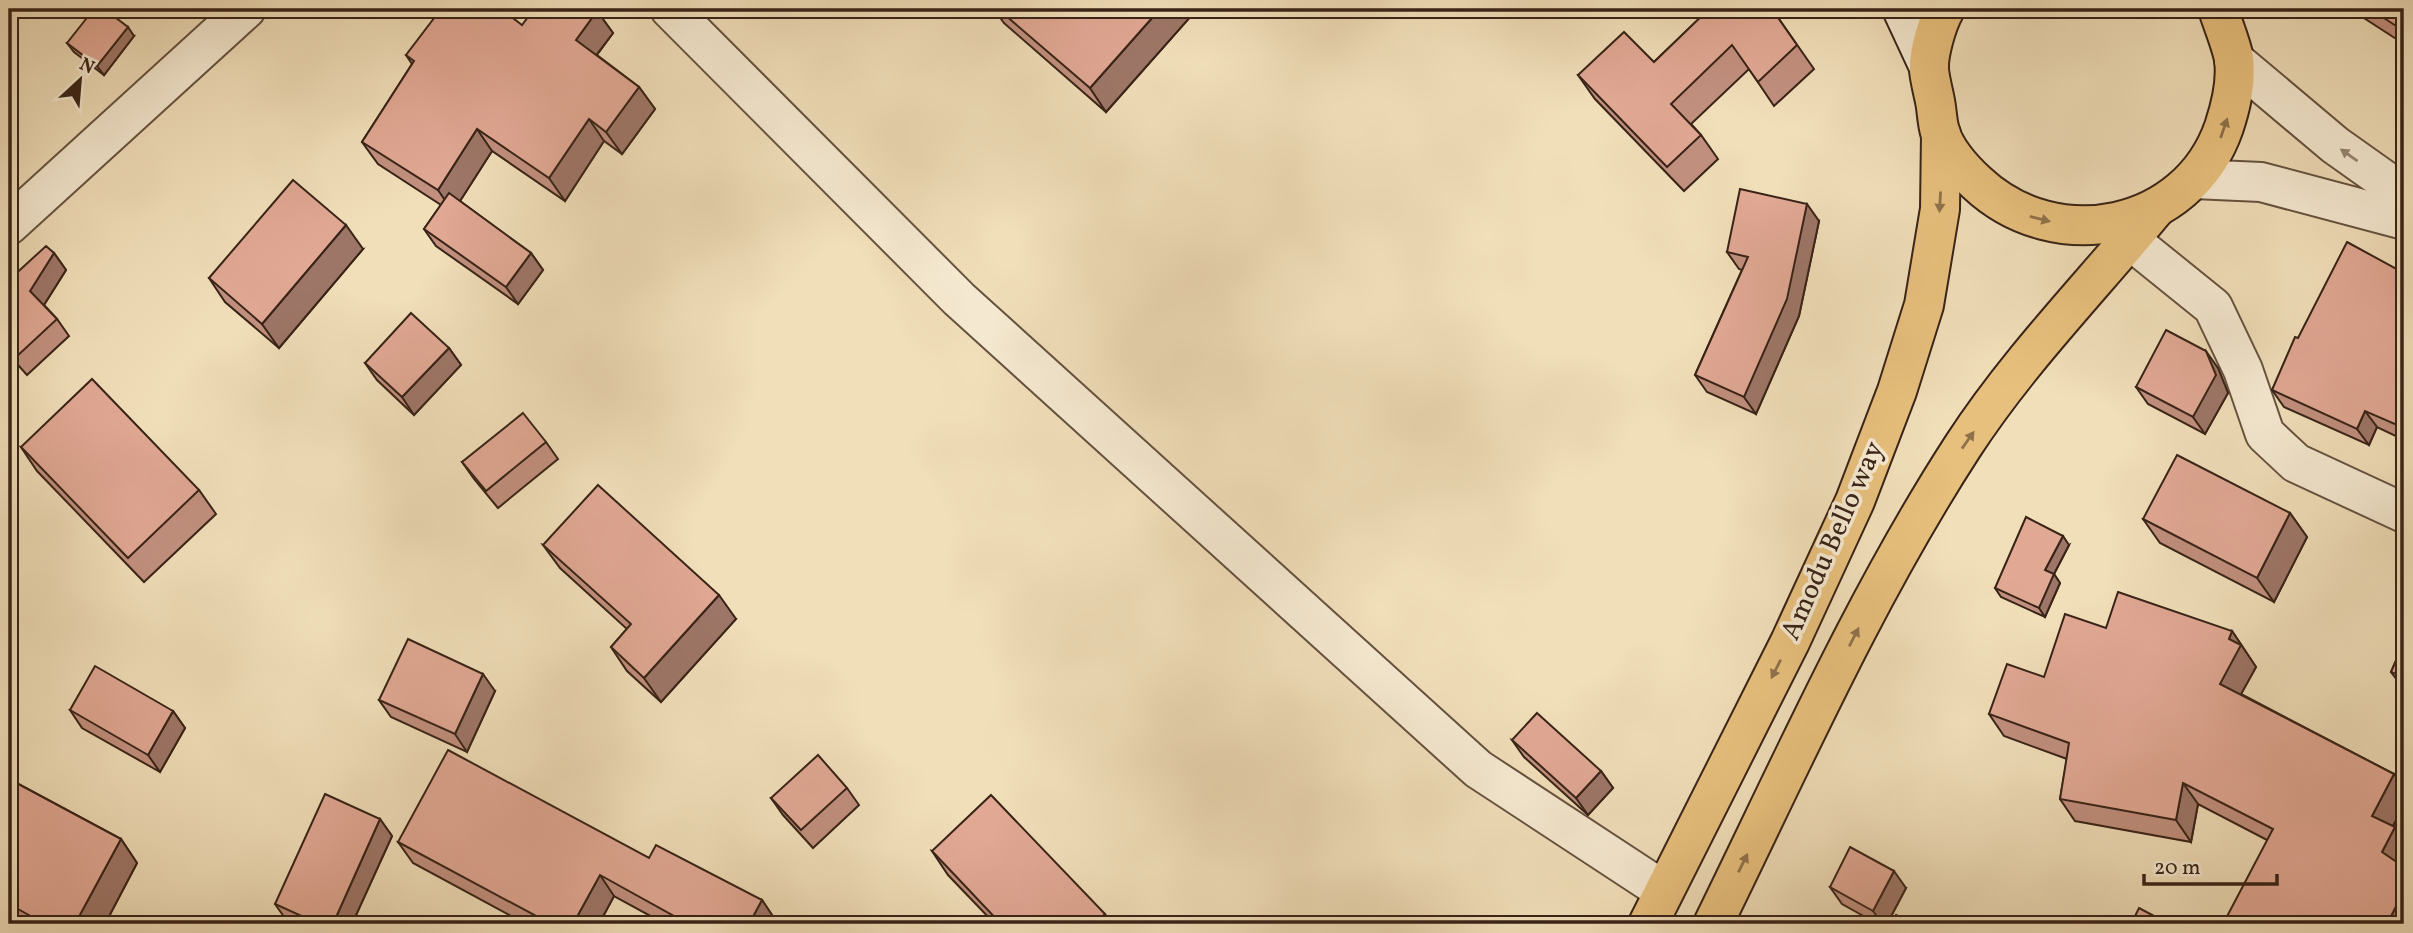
<svg xmlns="http://www.w3.org/2000/svg" width="2413" height="933" viewBox="0 0 2413 933" font-family="Vollkorn,serif">
  <style>
    .lines { fill: none; stroke-linecap: round; stroke-linejoin: round }
    .street-casing { stroke: #665240; stroke-width: 42 }
    .secondary-casing { stroke: #382317; stroke-width: 42 }
    .primary-casing { stroke: #382317; stroke-width: 42 }
    .street { stroke: #f6ead2; stroke-width: 38 }
    .secondary { stroke: #f6ead2; stroke-width: 38 }
    .primary { stroke: #e8c07d; stroke-width: 38 }
    .wall { fill: #c2907f; stroke: #382317; stroke-width: 2 }
    .shaded-wall { fill: #9e7668; stroke: #382317; stroke-width: 2 }
    .building { fill: #e1a894; stroke: #382317; stroke-width: 2 }
    .oneway { fill: #90724a }
    .oneway2 { fill: #978674 }
    .labels { text-anchor: middle; dominant-baseline: central; stroke-width: 7; stroke-linejoin: round; paint-order: stroke }
    .street-label { font-size: 28px; fill: #382317; stroke: #f6ead2 }
  </style>
  <rect width="100%" height="100%" fill="#f1dfba"/>
  <filter id="stains"><feTurbulence type="fractalNoise" baseFrequency=".00286" numOctaves="4"/><feColorMatrix values="0 0 0 0 .2 0 0 0 0 .09 0 0 0 0 .02 0 0 0 .5 -.17"/></filter>
  <radialGradient id="worn" r=".72"><stop offset=".6" stop-color="#630" stop-opacity="0"/><stop offset="1" stop-color="#630" stop-opacity=".3"/></radialGradient>
  <g class="lines">
    <defs>
      <g id="street">
        <path d="M670,9L959,299L1478,769L1664,891"/>
        <path d="M2234,60L2335,145L2404,194"/>
        <path d="M2194,179L2261,182L2404,220"/>
        <path d="M9,225L246,9"/>
        <path d="M2130,240L2213,307L2243,370L2265,434L2296,463L2404,513"/>
      </g>
      <path id="secondary" d="M1902,9L1929,67"/>
      <g id="primary">
        <path d="M1945,9C1937,23 1928,54 1929,70C1930,80 1933,91 1935,101C1937,111 1937,122 1940,132C1946,151 1963,170 1977,183C2056,257 2188,231 2224,127C2231,106 2237,82 2234,59C2231,43 2223,25 2218,9"/>
        <path d="M1648,924L1790,642L1855,501L1897,391L1924,305L1940,209L1941,134"/>
        <path d="M1713,924C1792,763 1865,597 1963,446C2019,360 2091,287 2156,208"/>
      </g>
    </defs>
    <use href="#street" class="street-casing"/>
    <use href="#secondary" class="secondary-casing"/>
    <use href="#primary" class="primary-casing"/>
    <use href="#street" class="street"/>
    <use href="#secondary" class="secondary"/>
    <use href="#primary" class="primary"/>
  </g>
  <g class="wall">
    <path d="M994,9H1188L1192,15L1106,112L1004,23Z"/>
    <path d="M1772,9L1814,69L1774,106L1749,69L1691,124L1701,135L1718,159L1684,191L1595,99L1578,75L1654,62L1708,10Z"/>
    <path d="M2350,9H2404V44Z"/>
    <path d="M597,11L613,33L597,55L639,87L655,109L622,154L604,141L565,201L492,151L460,201L531,253L543,270L518,304L436,246L424,229L441,205L378,164L362,142L412,64L406,55L522,25Z"/>
    <path d="M134,36L104,75L74,52L67,43Z"/>
    <path d="M1819,221L1799,316L1756,414L1707,392L1695,375L1742,270L1739,269L1727,252Z"/>
    <path d="M363,249L279,348L225,302L209,278Z"/>
    <path d="M54,253L66,270L44,305L57,319L69,336L27,375L11,357L9,362V280Z"/>
    <path d="M2404,273V440L2377,427L2369,445L2284,407L2272,390L2298,338Z"/>
    <path d="M449,348L461,365L414,415L377,380L365,363Z"/>
    <path d="M2218,368L2228,393L2205,434L2148,404L2136,387Z"/>
    <path d="M546,442L558,459L498,508L474,479L462,462Z"/>
    <path d="M21,447L199,490L216,514L144,582L37,471Z"/>
    <path d="M2290,513L2307,537L2274,602L2160,543L2143,519Z"/>
    <path d="M543,545L736,619L661,702L627,671L611,647L627,629L560,568Z"/>
    <path d="M2069,545L2054,574L2060,583L2045,617L2001,597L1995,588Z"/>
    <path d="M2106,628L2232,631L2256,667L2241,694L2394,774L2404,788V805L2393,826L2404,841V860L2267,840L2198,804L2191,842L2075,821L2060,799L2067,759L2004,736L1989,714L2044,677Z"/>
    <path d="M2404,642V689L2391,672Z"/>
    <path d="M495,691L467,752L391,717L379,700Z"/>
    <path d="M70,710L173,711L185,728L160,772L82,728Z"/>
    <path d="M1512,740L1601,771L1613,788L1588,815L1524,757Z"/>
    <path d="M9,779L121,839L137,863L105,924H12L9,922Z"/>
    <path d="M847,788L859,805L813,848L783,815L771,798Z"/>
    <path d="M380,819L392,836L352,924H293L287,921L275,904Z"/>
    <path d="M398,842L649,858L762,900L776,921L774,924H665L614,896L599,924H526L413,863Z"/>
    <path d="M932,851L1105,914L1112,924H995L948,875Z"/>
    <path d="M1830,887L1906,888L1887,924H1878L1842,904Z"/>
  </g>
  <g class="shaded-wall">
    <path d="M1160,9H1188L1192,15L1106,112L1090,88Z"/>
    <path d="M597,11L613,33L591,62L576,40Z"/>
    <path d="M128,27L134,36L104,75L97,66Z"/>
    <path d="M639,87L655,109L622,154L606,132Z"/>
    <path d="M589,119L604,141L565,201L549,178Z"/>
    <path d="M477,129L492,151L453,212L438,190Z"/>
    <path d="M1807,204L1819,221L1799,316L1756,414L1744,397Z"/>
    <path d="M346,225L363,249L279,348L262,324Z"/>
    <path d="M54,253L66,270L42,308L30,291Z"/>
    <path d="M531,253L543,270L518,304L506,287Z"/>
    <path d="M449,348L461,365L414,415L402,397Z"/>
    <path d="M2206,351L2218,368L2228,393L2205,434L2193,417Z"/>
    <path d="M2365,411L2377,427L2369,445L2357,429Z"/>
    <path d="M2290,513L2307,537L2274,602L2257,578Z"/>
    <path d="M2063,536L2069,545L2054,574L2060,583L2045,617L2039,608L2045,570Z"/>
    <path d="M719,595L736,619L661,702L644,678Z"/>
    <path d="M2232,631L2256,667L2235,705L2220,684L2229,639Z"/>
    <path d="M483,674L495,691L467,752L455,734Z"/>
    <path d="M173,711L185,728L160,772L148,755Z"/>
    <path d="M1601,771L1613,788L1588,815L1576,798Z"/>
    <path d="M2394,774L2404,788V805L2387,837L2372,816Z"/>
    <path d="M2183,783L2198,804L2191,842L2176,820Z"/>
    <path d="M380,819L392,836L352,924H333Z"/>
    <path d="M2395,827L2404,841V860L2398,873L2382,852Z"/>
    <path d="M121,839L137,863L105,924H75Z"/>
    <path d="M1894,871L1906,888L1887,924H1883L1873,911Z"/>
    <path d="M600,875L614,896L599,924H573Z"/>
    <path d="M2404,891V924H2387Z"/>
    <path d="M762,900L776,921L774,924H749Z"/>
    <path d="M9,910L19,924H16L9,915Z"/>
  </g>
  <g class="building">
    <path d="M94,9H104L128,27L97,66L67,43Z"/>
    <path d="M441,9H501L522,25L534,9H595L597,11L576,40L639,87L606,132L589,119L549,178L477,129L438,190L362,142L414,61L406,55Z"/>
    <path d="M998,9H1160L1090,88Z"/>
    <path d="M1707,9H1772L1797,45L1758,82L1732,45L1671,104L1701,135L1667,167L1578,75L1624,32L1654,62L1708,10Z"/>
    <path d="M2370,9H2404V31Z"/>
    <path d="M293,180L346,225L262,324L209,278Z"/>
    <path d="M1740,189L1807,204L1787,299L1744,397L1695,375L1748,257L1727,252Z"/>
    <path d="M449,193L531,253L506,287L424,229Z"/>
    <path d="M2347,242L2404,273V428L2365,411L2357,429L2272,390L2295,337L2298,338Z"/>
    <path d="M46,246L54,253L30,291L57,319L15,358L9,350V280Z"/>
    <path d="M411,313L449,348L402,397L365,363Z"/>
    <path d="M2166,330L2206,351L2216,375L2193,417L2136,387Z"/>
    <path d="M92,379L199,490L128,558L21,447Z"/>
    <path d="M523,413L546,442L486,491L462,462Z"/>
    <path d="M2177,455L2290,513L2257,578L2143,519Z"/>
    <path d="M598,485L719,595L644,678L611,647L631,624L543,545Z"/>
    <path d="M2026,517L2063,536L2045,570L2054,574L2039,608L1995,588Z"/>
    <path d="M2118,592L2232,631L2229,639L2241,645L2220,684L2394,774L2372,816L2395,827L2382,852L2404,867V891L2387,924H2223L2273,829L2183,783L2176,820L2060,799L2069,743L1989,714L2007,664L2044,677L2065,614L2106,628Z"/>
    <path d="M408,639L483,674L455,734L379,700Z"/>
    <path d="M2404,642V677L2391,672Z"/>
    <path d="M95,666L173,711L148,755L70,710Z"/>
    <path d="M1537,713L1601,771L1576,798L1512,740Z"/>
    <path d="M448,750L649,858L656,845L762,900L749,924H679L681,920L600,875L573,924H551L398,842Z"/>
    <path d="M818,755L847,788L801,830L771,798Z"/>
    <path d="M9,779L121,839L75,924H45L9,904Z"/>
    <path d="M325,794L380,819L333,924H319L275,904Z"/>
    <path d="M991,795L1105,914L1094,924H1001L932,851Z"/>
    <path d="M1850,847L1894,871L1873,911L1830,887Z"/>
    <path d="M2139,908L2169,924H2131Z"/>
    <path d="M1896,915L1914,924H1891Z"/>
  </g>
  <defs><path id="oneway-solid" d="M-6-.8H1V-3.2L6.5 0L1 3.2V.8H-6Z" transform="scale(1.75)"/></defs>
  <g class="oneway">
    <use href="#oneway-solid" transform="translate(2224 128) rotate(-71)"/>
    <use href="#oneway-solid" transform="translate(1940 202) rotate(93)"/>
    <use href="#oneway-solid" transform="translate(2040 219) rotate(14)"/>
    <use href="#oneway-solid" transform="translate(1968 440) rotate(-55)"/>
    <use href="#oneway-solid" transform="translate(1854 637) rotate(-63)"/>
    <use href="#oneway-solid" transform="translate(1776 669) rotate(117)"/>
    <use href="#oneway-solid" transform="translate(1743 863) rotate(-64)"/>
  </g>
  <use class="oneway2" href="#oneway-solid" transform="translate(2349 155) rotate(-145)"/>
  <g class="labels">
    <g class="street-label">
      <text transform="translate(1833 541) rotate(-66)">Amodu Bello way</text>
    </g>
  </g>
  <rect width="2413" height="933" fill="none" stroke="#f1dfba" stroke-width="35"/>
  <rect x="10" y="10" width="2392" height="912" fill="none" stroke="#382317" stroke-width="3.5"/>
  <rect x="18" y="18" width="2378" height="898" fill="none" stroke="#382317" stroke-width="2"/>
  <g transform="translate(80 80) rotate(26)" stroke="#f6ead2" stroke-width="5" paint-order="stroke">
  <path d="M0-5L12 26L0 18L-12 26Z" fill="#382317"/>
  <text y="-10" font-size="19" font-weight="bold" text-anchor="middle" fill="#382317">N</text>
  </g>
  <path d="M2144 874v10h133v-10" fill="none" stroke="#382317" stroke-width="3.5"/>
  <text x="2154" y="874" font-size="21" fill="#382317" stroke="#f6ead2" stroke-width="5" paint-order="stroke">20 m</text>
  <rect width="100%" height="100%" filter="url(#stains)"/>
  <rect width="100%" height="100%" fill="url(#worn)"/>
</svg>
